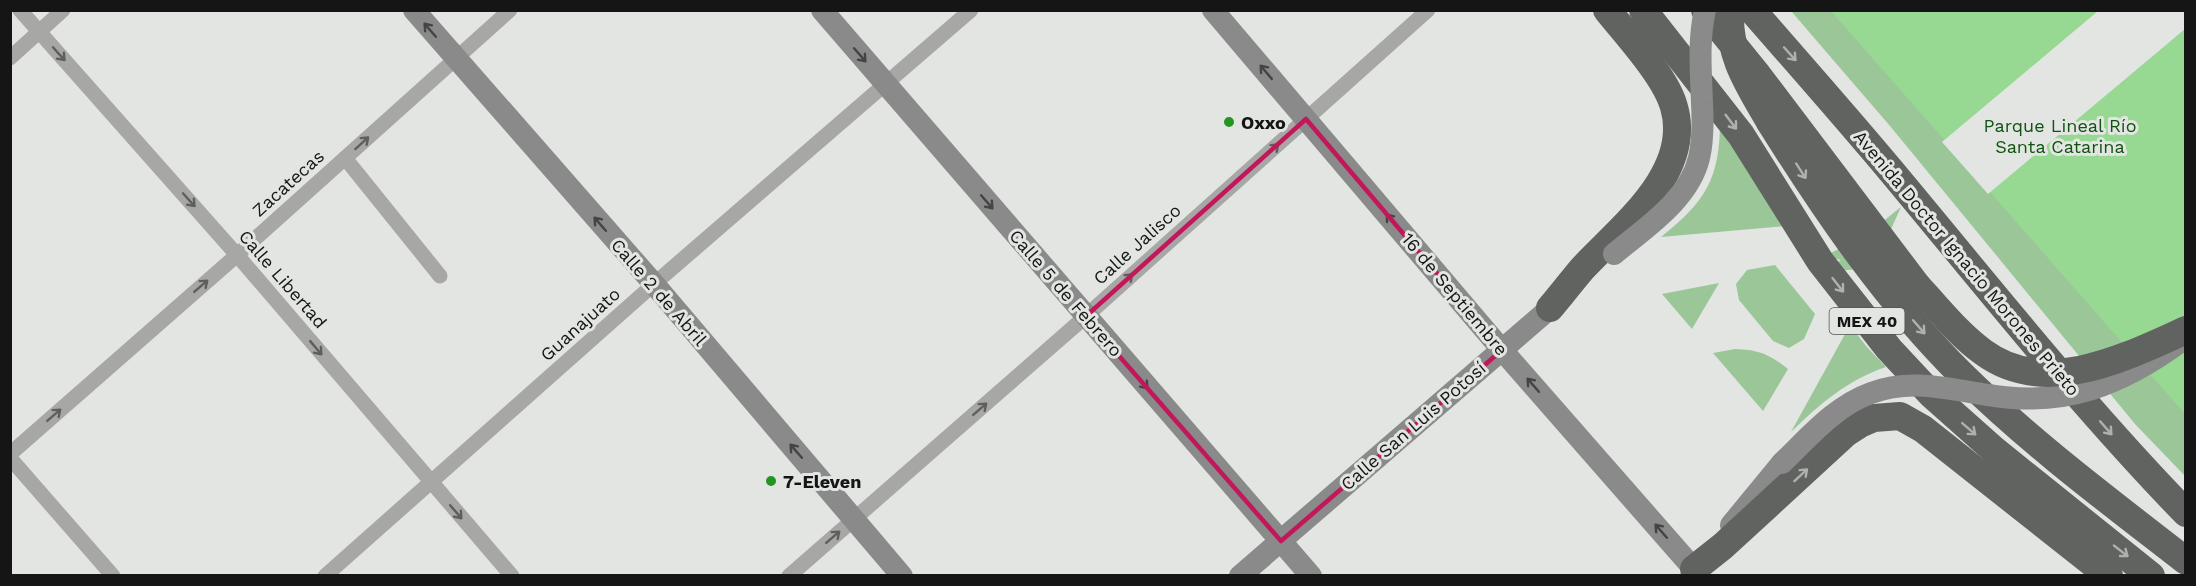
<svg xmlns="http://www.w3.org/2000/svg" width="2196" height="586" viewBox="0 0 2196 586" font-family="'Work Sans',sans-serif">
  <style>
    .green { fill: #9bc798 }
    .water { fill: #97d892 }
    .pier { fill: #e2e5e2 }
    .lines { fill: none; stroke-linecap: round; stroke-linejoin: round }
    .street { stroke: #a7a8a6; stroke-width: 15 }
    .secondary { stroke: #898a89; stroke-width: 22 }
    .highway { stroke: #616361; stroke-width: 28 }
    .secondary-bridge { stroke: #898a89; stroke-width: 22 }
    .highway-bridge { stroke: #616361; stroke-width: 28 }
    .oneway { stroke: #434443 }
    .oneway2 { stroke: #5e5e5d }
    .oneway3 { stroke: #aeb1ae }
    .marked { fill: none; stroke: #c2185b; stroke-width: 4.5; stroke-linejoin: round }
    .poi-dot { fill: #229523; stroke: #e2e5e2; stroke-width: 2 }
    .labels { text-anchor: middle; dominant-baseline: central; stroke-width: 6; stroke-linejoin: round; paint-order: stroke }
    .shield { fill: #e2e5e2; stroke: #525352; stroke-width: 1.5 }
    .shield-label { font-size: 16px; font-weight: bold; fill: #141514 }
    .poi-label { font-size: 18px; font-weight: bold; fill: #141514; stroke: #e2e5e2; text-anchor: start }
    .park-label { font-size: 18px; fill: #105310; stroke: #e2e5e2 }
    .street-label { font-size: 18px; fill: #141514; stroke: #e2e5e2 }
  </style>
  <rect width="100%" height="100%" fill="#e2e5e2"/>
  <g class="green">
    <path d="M1791,11H2185V476L2135,424L1890,126Z"/>
    <path d="M1720,121L1786,226L1661,237C1705,202 1720,179 1720,121Z"/>
    <path d="M1901,207L1883,247L1858,269L1818,273L1841,260L1825,256L1867,234Z"/>
    <path d="M1775,265L1815,314L1804,339L1789,348L1773,341L1739,300L1736,284L1747,270Z"/>
    <path d="M1719,283L1692,329L1662,294Z"/>
    <path d="M1850,325L1866,346L1886,367C1847,380 1820,404 1791,432Z"/>
    <path d="M1735,349C1759,350 1769,354 1788,369L1763,411L1713,353Z"/>
  </g>
  <path class="water" d="M1831,11H2185V414Z"/>
  <path class="pier" d="M2098,11H2185V29L1988,194L1942,142Z"/>
  <g class="lines">
    <g class="street">
      <path d="M20,10L237,255L512,576"/>
      <path d="M10,58L63,10"/>
      <path d="M345,158L440,276"/>
      <path d="M10,454L237,255L510,10"/>
      <path d="M10,458L113,576"/>
      <path d="M325,576L654,284L971,10"/>
      <path d="M789,576L1085,317L1428,10"/>
    </g>
    <g class="secondary">
      <path d="M414,10L654,284L902,576"/>
      <path d="M822,10L1311,576"/>
      <path d="M1213,10L1502,350L1700,576"/>
      <path d="M1731,525L1782,463"/>
      <path d="M1240,576L1563,297"/>
    </g>
    <g class="highway">
      <path d="M1643,10L1741,135L1820,261L1889,349L1931,394L1994,450L2151,576"/>
      <path d="M1705,10L1756,73L1918,287"/>
      <path d="M1752,10C1799,64 1846,117 1892,172C1988,287 2081,405 2186,513"/>
      <path d="M1770,122C1825,210 1887,301 1962,375C2031,443 2109,501 2186,561"/>
      <path d="M1550,308C1561,295 1571,282 1582,269C1621,227 1693,173 1674,107C1666,77 1627,35 1607,10"/>
      <path d="M1694,569L1723,546L1846,433L1860,424L1874,418L1900,416L1923,429L2109,576"/>
    </g>
    <g class="secondary-bridge">
      <path d="M1614,254C1645,228 1689,200 1699,158C1703,141 1703,121 1702,103C1701,72 1698,41 1705,10"/>
      <path d="M1782,463C1809,437 1835,406 1871,393C1911,378 1947,389 1988,395C2065,408 2122,385 2183,340"/>
    </g>
    <g class="highway-bridge">
      <path d="M1730,10C1728,55 1748,84 1770,122"/>
      <path d="M1918,287C1939,309 1958,334 1983,352C2045,398 2124,358 2186,330"/>
    </g>
  </g>
  <defs><path id="oneway-shaft" d="M-6 0H5M1.5-3L5.5 0L1.5 3" fill="none" stroke-width="1.6" stroke-linecap="round" stroke-linejoin="round" transform="scale(1.5)"/></defs>
  <g class="oneway">
    <use href="#oneway-shaft" transform="translate(430 30) rotate(-131)"/>
    <use href="#oneway-shaft" transform="translate(860 55) rotate(49)"/>
    <use href="#oneway-shaft" transform="translate(1266 72) rotate(-130)"/>
    <use href="#oneway-shaft" transform="translate(987 202) rotate(49)"/>
    <use href="#oneway-shaft" transform="translate(1392 221) rotate(-130)"/>
    <use href="#oneway-shaft" transform="translate(600 224) rotate(-131)"/>
    <use href="#oneway-shaft" transform="translate(1142 382) rotate(49)"/>
    <use href="#oneway-shaft" transform="translate(1533 385) rotate(-131)"/>
    <use href="#oneway-shaft" transform="translate(796 451) rotate(-131)"/>
    <use href="#oneway-shaft" transform="translate(1661 531) rotate(-131)"/>
  </g>
  <g class="oneway2">
    <use href="#oneway-shaft" transform="translate(59 54) rotate(48)"/>
    <use href="#oneway-shaft" transform="translate(362 143) rotate(-42)"/>
    <use href="#oneway-shaft" transform="translate(1272 150) rotate(-42)"/>
    <use href="#oneway-shaft" transform="translate(189 200) rotate(48)"/>
    <use href="#oneway-shaft" transform="translate(1126 280) rotate(-42)"/>
    <use href="#oneway-shaft" transform="translate(201 286) rotate(-41)"/>
    <use href="#oneway-shaft" transform="translate(316 348) rotate(50)"/>
    <use href="#oneway-shaft" transform="translate(980 409) rotate(-41)"/>
    <use href="#oneway-shaft" transform="translate(54 415) rotate(-41)"/>
    <use href="#oneway-shaft" transform="translate(456 512) rotate(49)"/>
    <use href="#oneway-shaft" transform="translate(833 537) rotate(-41)"/>
  </g>
  <g class="oneway3">
    <use href="#oneway-shaft" transform="translate(1790 54) rotate(48)"/>
    <use href="#oneway-shaft" transform="translate(1731 122) rotate(53)"/>
    <use href="#oneway-shaft" transform="translate(1801 171) rotate(57)"/>
    <use href="#oneway-shaft" transform="translate(1838 285) rotate(52)"/>
    <use href="#oneway-shaft" transform="translate(1919 327) rotate(49)"/>
    <use href="#oneway-shaft" transform="translate(2106 428) rotate(49)"/>
    <use href="#oneway-shaft" transform="translate(1969 429) rotate(41)"/>
    <use href="#oneway-shaft" transform="translate(1801 475) rotate(-43)"/>
    <use href="#oneway-shaft" transform="translate(2121 551) rotate(38)"/>
  </g>
  <path class="marked" d="M1306,119L1502,350L1281,541L1085,317Z"/>
  <g class="poi-dot">
    <circle cx="1229" cy="122" r="6"/>
    <circle cx="771" cy="481" r="6"/>
  </g>
  <g class="labels">
    <rect class="shield" x="1829.5" y="308" width="75" height="26" rx="4.5"/>
    <g class="shield-label">
      <text x="1867" y="321">MEX 40</text>
    </g>
    <g class="poi-label">
      <text x="1241" y="122">Oxxo</text>
      <text x="783" y="481">7-Eleven</text>
    </g>
    <g class="park-label">
      <text x="2060" y="125">Parque Lineal Río<tspan x="2060" dy="21">Santa Catarina</tspan></text>
    </g>
    <g class="street-label">
      <text transform="translate(288 183) rotate(-42)">Zacatecas</text>
      <text transform="translate(1137 244) rotate(-42)">Calle Jalisco</text>
      <text transform="translate(1967 263) rotate(50)">Avenida Doctor Ignacio Morones Prieto</text>
      <text transform="translate(283 279) rotate(49)">Calle Libertad</text>
      <text transform="translate(659 292) rotate(49)">Calle 2 de Abril</text>
      <text transform="translate(1066 293) rotate(49)">Calle 5 de Febrero</text>
      <text transform="translate(1455 294) rotate(50)">16 de Septiembre</text>
      <text transform="translate(580 324) rotate(-42)">Guanajuato</text>
      <text transform="translate(1413 426) rotate(-41)">Calle San Luis Potosí</text>
    </g>
  </g>
  <rect width="2196" height="586" fill="none" stroke="#141514" stroke-width="24"/>
</svg>
